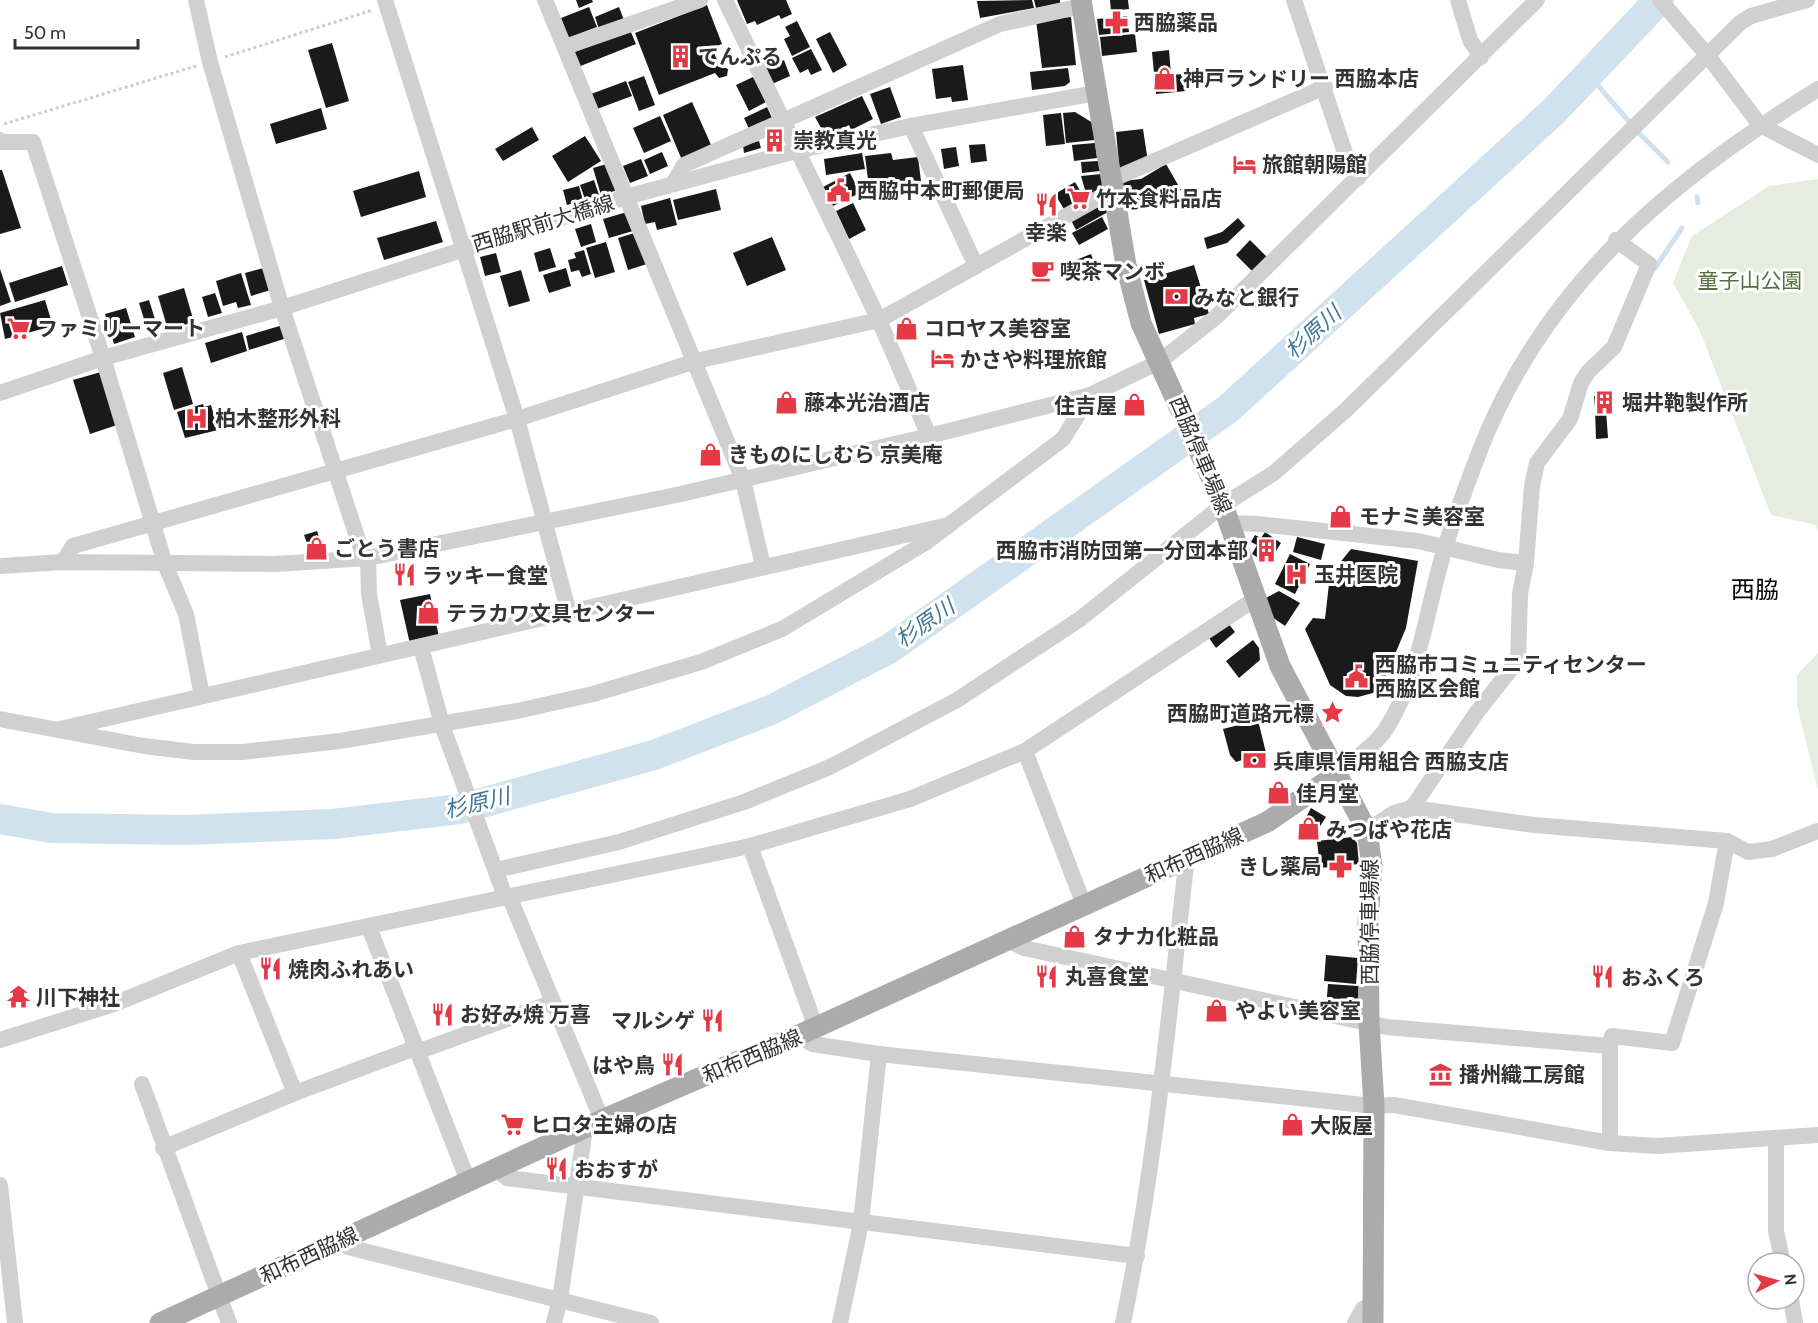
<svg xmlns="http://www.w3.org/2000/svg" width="1818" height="1323" viewBox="0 0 1818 1323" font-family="Cabin,'Noto Sans JP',sans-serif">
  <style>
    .green { fill: #e6ecdf }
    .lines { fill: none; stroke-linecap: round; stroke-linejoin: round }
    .stream { stroke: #cfe2ee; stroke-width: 5 }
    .river { stroke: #cfe2ee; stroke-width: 30 }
    .building { fill: #1a1a1a }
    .path { stroke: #cdcdcd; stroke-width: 3; stroke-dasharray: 3 3; stroke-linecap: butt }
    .minor { stroke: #d0d0d0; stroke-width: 16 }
    .major { stroke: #ababab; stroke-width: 21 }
    .labels { text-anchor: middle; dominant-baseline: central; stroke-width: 6; stroke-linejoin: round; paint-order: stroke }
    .poi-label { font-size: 21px; font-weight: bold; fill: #333; stroke: #fff; text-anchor: start }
    .street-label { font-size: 21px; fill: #333; stroke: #fff }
    .park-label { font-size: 21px; fill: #56703f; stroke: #fff }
    .water-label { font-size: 22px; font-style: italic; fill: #3f7597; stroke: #fff }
    .quarter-label { font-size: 24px; fill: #000; stroke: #fff }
  </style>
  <rect width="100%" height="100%" fill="#fff"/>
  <g class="green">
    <path d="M1818,179V532L1816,525L1771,515L1700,331L1673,283L1692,236L1769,186Z"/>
    <path d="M1818,653V790L1797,705V675Z"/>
  </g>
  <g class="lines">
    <g class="stream">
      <path d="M1588,74L1638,132L1668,162"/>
      <path d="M1697,197L1698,203"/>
      <path d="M1655,268L1682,228"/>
    </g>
    <path class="river" d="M0,819L51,828L185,830L333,824L460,809L654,755L771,710L889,649L1228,409L1554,111L1659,0"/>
  </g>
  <g class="building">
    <path d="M576,0H592L593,2L579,8Z"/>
    <path d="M737,0H786L792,14L781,19L779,15L757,25L755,21L747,24Z"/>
    <path d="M1032,0L1034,8L980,18L977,1Z"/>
    <path d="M1034,0H1060V3L1036,8Z"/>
    <path d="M1110,0H1128L1129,9L1111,11Z"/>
    <path d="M707,5L722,44L712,48L719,65L728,69L727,76L719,78L715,73L659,95L635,33Z"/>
    <path d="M589,7L597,27L568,38L561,18Z"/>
    <path d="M619,7L624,20L599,29L595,17Z"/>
    <path d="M1127,16L1129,32L1099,35L1097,19Z"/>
    <path d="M1071,17L1076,65L1042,68L1036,20Z"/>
    <path d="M797,21L810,47L792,56L784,39L790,36L785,27Z"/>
    <path d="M630,30L636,44L578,67L572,53Z"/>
    <path d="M830,32L847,65L833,73L816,39Z"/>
    <path d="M1135,34L1137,52L1102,56L1100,37Z"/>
    <path d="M332,43L349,101L326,108L308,50Z"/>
    <path d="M811,49L822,70L811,75L808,69L800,73L792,58Z"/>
    <path d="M1169,50L1171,75L1184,74L1186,91L1156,94L1152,52Z"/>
    <path d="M784,60L790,76L772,84L765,68Z"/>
    <path d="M963,65L968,100L952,102L951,97L936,99L932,69Z"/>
    <path d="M1068,68L1070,82L1065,86L1032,90L1030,72Z"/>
    <path d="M644,76L655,105L639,111L628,82Z"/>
    <path d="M753,77L766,102L749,111L736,85Z"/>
    <path d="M626,81L632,96L597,109L591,94Z"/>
    <path d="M890,87L901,117L881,124L870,94Z"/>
    <path d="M862,96L873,119L851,130L849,125L826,137L815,117Z"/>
    <path d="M692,102L712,147L682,160L663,115Z"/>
    <path d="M767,107L773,120L750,131L744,118Z"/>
    <path d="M321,108L327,129L276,144L270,124Z"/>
    <path d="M1075,112L1093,123L1095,140L1066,143L1063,113Z"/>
    <path d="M1061,113L1065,144L1046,146L1043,115Z"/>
    <path d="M660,116L671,141L644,153L633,128Z"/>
    <path d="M532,127L539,140L503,161L495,149Z"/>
    <path d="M1143,129L1148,162L1120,174L1116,132Z"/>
    <path d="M782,132L785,140L769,148L765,139Z"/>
    <path d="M585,136L601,161L568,182L552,156Z"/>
    <path d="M759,141L761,148L744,153L743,146Z"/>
    <path d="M1095,143L1097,158L1074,161L1072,145Z"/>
    <path d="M985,144L987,161L971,163L969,145Z"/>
    <path d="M956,147L959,166L944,169L941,149Z"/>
    <path d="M662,152L668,166L650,174L644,160Z"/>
    <path d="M862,153L865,169L826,175L824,159Z"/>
    <path d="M891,153L893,160L918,157L921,181L869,187L865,156Z"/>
    <path d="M641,159L648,176L630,183L623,166Z"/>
    <path d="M1098,161L1100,171L1082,173L1081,162Z"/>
    <path d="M610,163L618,190L601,195L593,168Z"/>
    <path d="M1166,164L1181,190L1152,208L1126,210L1123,181L1141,179Z"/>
    <path d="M0,170H2L21,228L0,234Z"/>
    <path d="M419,171L426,197L361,217L353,191Z"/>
    <path d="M850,173L860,193L833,206L823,187Z"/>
    <path d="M1102,174L1104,190L1087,197L1081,176Z"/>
    <path d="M594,180L599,195L585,199L580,185Z"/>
    <path d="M1075,182L1085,199L1065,211L1055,194Z"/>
    <path d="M579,186L583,201L567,205L563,190Z"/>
    <path d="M716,189L721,210L678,220L673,200Z"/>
    <path d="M670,198L677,225L657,230L655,222L645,224L641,206Z"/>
    <path d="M1104,201L1108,212L1076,230L1071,220Z"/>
    <path d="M853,203L866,230L849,239L836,211Z"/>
    <path d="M627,212L633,231L609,238L603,219Z"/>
    <path d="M1102,217L1108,229L1079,245L1072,233Z"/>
    <path d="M1238,218L1245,226L1227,243L1207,249L1204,238L1222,232Z"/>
    <path d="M436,221L443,242L384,260L377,238Z"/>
    <path d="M591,224L596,242L581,247L575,229Z"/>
    <path d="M638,232L647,264L628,270L618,238Z"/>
    <path d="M772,237L786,270L747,286L733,253Z"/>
    <path d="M1250,240L1268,258L1254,273L1236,255Z"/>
    <path d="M606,242L615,272L595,278L586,248Z"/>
    <path d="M550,248L556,267L539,272L534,253Z"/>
    <path d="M584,250L591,274L582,277L579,270L571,272L568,260L576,258L574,253Z"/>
    <path d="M496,253L501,272L485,276L480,257Z"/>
    <path d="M1091,254L1096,267L1081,273L1076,260Z"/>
    <path d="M1194,265L1209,314L1194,318L1195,324L1159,334L1144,280Z"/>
    <path d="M62,266L68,285L15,302L9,283Z"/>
    <path d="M267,267L274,289L251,296L245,273Z"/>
    <path d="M566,268L571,286L549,293L543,275Z"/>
    <path d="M0,269L11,302L0,306Z"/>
    <path d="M521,270L530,301L509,307L500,276Z"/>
    <path d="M241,273L251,305L238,308L236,302L223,306L216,281Z"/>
    <path d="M184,288L194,322L168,330L158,296Z"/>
    <path d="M215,293L222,313L208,317L202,297Z"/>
    <path d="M45,300L53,326L5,339L0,313Z"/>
    <path d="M149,300L159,332L149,335L139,303Z"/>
    <path d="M126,308L135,337L114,344L105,314Z"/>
    <path d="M283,325L287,338L249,350L246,336Z"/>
    <path d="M242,332L247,351L211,363L205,343Z"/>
    <path d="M182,367L193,404L174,410L163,373Z"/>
    <path d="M101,372L117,425L90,434L73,380Z"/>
    <path d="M1613,395V407L1595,408L1594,396Z"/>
    <path d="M203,404L204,407L211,405L218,430L185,438L177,412Z"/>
    <path d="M1595,410H1606L1608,438L1596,439Z"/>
    <path d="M317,531L325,556L312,557L304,535Z"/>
    <path d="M1265,532L1281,543L1268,564L1252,554L1257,545L1251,542L1255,535L1261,538Z"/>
    <path d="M1297,537L1325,544L1321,560L1293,552Z"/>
    <path d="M1351,549L1418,561L1406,628L1383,683L1373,693L1358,697L1346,696L1330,685L1305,629L1313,618L1325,619L1330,575Z"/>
    <path d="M1290,554L1310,564L1295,594L1275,584Z"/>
    <path d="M1279,591L1300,603L1285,626L1272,617L1266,598Z"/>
    <path d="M430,594L439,637L410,644L400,600Z"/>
    <path d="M1228,623L1235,632L1216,648L1209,638Z"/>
    <path d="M1253,640L1259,648L1260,660L1239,678L1226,661Z"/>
    <path d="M1258,720L1268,761L1244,768L1242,760L1236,762L1230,755L1223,729Z"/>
    <path d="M1311,808L1326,817L1317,831L1303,823Z"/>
    <path d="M1352,837L1357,843L1359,864L1320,868L1317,841Z"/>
    <path d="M1326,955L1358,958L1356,984L1324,981Z"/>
    <path d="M1328,984L1359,986L1357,1012L1326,1008Z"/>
  </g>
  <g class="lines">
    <g class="path">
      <path d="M225,57L373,10"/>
      <path d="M4,124L196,66"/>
    </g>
    <g class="minor">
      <path d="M196,0L210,62L282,308L364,558"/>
      <path d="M385,0L517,419L569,613"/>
      <path d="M545,0L743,480L763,566"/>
      <path d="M725,0L879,320L929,436"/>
      <path d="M1294,0L1347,159L1358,178"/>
      <path d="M1458,0L1470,40L1481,57"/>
      <path d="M1660,0L1708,56L1760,125L1818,155"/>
      <path d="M565,47L700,0"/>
      <path d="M911,126L976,266"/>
      <path d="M0,140L1,142H33L103,358L165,564L186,614L202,696"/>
      <path d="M1111,180L1325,87"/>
      <path d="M673,184L684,165L1000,24L1082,6"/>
      <path d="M0,393L103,358L282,308L626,197L796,151L911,126L1096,93"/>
      <path d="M1230,523L1258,524L1418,541L1498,560L1526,563"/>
      <path d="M368,558L369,594L380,655"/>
      <path d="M63,562L73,546L517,419L696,361L879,320L1113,190"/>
      <path d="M0,566L63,562L275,564L368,558L681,494L929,436L1090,395"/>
      <path d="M421,647L443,728L503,891L512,903L602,1120"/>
      <path d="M0,719L144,746L194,752H243L340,741L517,711L593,694L701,662L782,629L925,543L1063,439L1090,395L1159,362L1216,317L1537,0"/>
      <path d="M60,729L944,526"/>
      <path d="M1025,751L1084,905"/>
      <path d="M1336,775C1351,761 1375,746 1386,729C1421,673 1426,609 1445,548C1455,515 1468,482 1480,450C1545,284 1671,180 1818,89"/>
      <path d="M1412,808L1477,712L1518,660L1520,594L1526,563L1532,486L1537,463L1570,419L1581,383L1588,372L1614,347L1649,264L1616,240"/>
      <path d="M1367,831L1394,813L1412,808L1534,825L1727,841L1748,852L1772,849L1818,831"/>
      <path d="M750,846L816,1028"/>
      <path d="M496,870L619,842L744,802L830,767L957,700L1080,619L1223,505L1274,473L1346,410L1740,23L1751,16L1807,0"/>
      <path d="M369,927L468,1181"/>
      <path d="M1006,939L1024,948L1386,1027L1610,1046V1143"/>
      <path d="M239,953L295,1093"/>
      <path d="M799,1035L812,1044L879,1054L1374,1106L1394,1105L1610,1143L1657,1146L1818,1135"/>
      <path d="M0,1040L114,1004L239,953L750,846L910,799L1025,751L1255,599"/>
      <path d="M1610,1046L1612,1036L1672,1043L1716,903L1727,841"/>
      <path d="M417,1052L551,1003"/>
      <path d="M142,1084L229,1323"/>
      <path d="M1776,1140V1231L1783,1263"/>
      <path d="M163,1148L295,1093L415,1048"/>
      <path d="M496,1169L507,1178L1137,1256"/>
      <path d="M0,1185L15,1323"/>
      <path d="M339,1241L348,1247L651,1323"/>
      <path d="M1791,1299L1795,1323"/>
      <path d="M554,1323L560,1299L585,1129"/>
      <path d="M840,1323L861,1223L879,1054"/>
      <path d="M1123,1323C1155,1169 1169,1013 1187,857"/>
      <path d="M1355,1323L1363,1309L1373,1304"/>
    </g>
    <g class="major">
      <path d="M1081,0L1126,265L1141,323L1220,497L1280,666L1367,831L1372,866L1368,920L1369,1023L1374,1106L1373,1323"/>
      <path d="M160,1323L602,1120L799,1035L1267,822L1336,775"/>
    </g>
  </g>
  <defs>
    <symbol id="pharmacy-bare" viewBox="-9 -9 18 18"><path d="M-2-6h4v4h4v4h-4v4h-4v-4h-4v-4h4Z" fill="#e63946" stroke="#fff" stroke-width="2.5" paint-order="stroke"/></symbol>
    <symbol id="building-bare" viewBox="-9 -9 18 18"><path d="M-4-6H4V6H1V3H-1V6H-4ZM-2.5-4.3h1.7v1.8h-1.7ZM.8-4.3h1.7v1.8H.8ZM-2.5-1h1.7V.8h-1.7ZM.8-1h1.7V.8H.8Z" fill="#e63946" stroke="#fff" stroke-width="2.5" paint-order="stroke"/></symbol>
    <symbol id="shop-bare" viewBox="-9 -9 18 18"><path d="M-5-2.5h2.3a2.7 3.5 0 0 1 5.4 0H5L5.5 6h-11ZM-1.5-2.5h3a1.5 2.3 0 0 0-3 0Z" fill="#e63946" stroke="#fff" stroke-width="2.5" paint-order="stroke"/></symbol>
    <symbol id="hotel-bare" viewBox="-9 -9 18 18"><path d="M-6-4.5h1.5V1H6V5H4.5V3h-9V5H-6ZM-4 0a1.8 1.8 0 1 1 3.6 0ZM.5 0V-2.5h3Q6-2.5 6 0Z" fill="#e63946" stroke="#fff" stroke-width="2.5" paint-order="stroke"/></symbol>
    <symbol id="civic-bare" viewBox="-9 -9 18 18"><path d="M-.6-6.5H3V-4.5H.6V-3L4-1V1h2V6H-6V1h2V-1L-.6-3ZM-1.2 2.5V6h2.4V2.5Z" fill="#e63946" stroke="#fff" stroke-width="2.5" paint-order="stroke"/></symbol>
    <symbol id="supermarket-bare" viewBox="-9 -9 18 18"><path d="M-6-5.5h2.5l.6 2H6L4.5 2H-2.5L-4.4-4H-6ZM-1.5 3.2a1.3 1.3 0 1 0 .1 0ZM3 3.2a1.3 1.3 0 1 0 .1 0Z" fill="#e63946" stroke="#fff" stroke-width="2.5" paint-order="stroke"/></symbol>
    <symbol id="restaurant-bare" viewBox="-9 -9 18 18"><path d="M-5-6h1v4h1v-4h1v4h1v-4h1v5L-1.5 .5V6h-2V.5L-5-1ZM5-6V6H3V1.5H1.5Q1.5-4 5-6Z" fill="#e63946" stroke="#fff" stroke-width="2.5" paint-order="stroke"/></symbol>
    <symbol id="cafe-bare" viewBox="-9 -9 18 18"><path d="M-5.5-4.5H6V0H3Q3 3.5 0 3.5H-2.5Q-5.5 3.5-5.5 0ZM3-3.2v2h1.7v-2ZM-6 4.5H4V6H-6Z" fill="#e63946" stroke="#fff" stroke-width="2.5" paint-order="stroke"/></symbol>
    <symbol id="bank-bare" viewBox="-9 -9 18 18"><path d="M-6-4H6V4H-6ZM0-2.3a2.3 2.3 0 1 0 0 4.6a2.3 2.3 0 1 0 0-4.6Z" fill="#e63946" stroke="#fff" stroke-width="2.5" paint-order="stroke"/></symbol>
    <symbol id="hospital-bare" viewBox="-9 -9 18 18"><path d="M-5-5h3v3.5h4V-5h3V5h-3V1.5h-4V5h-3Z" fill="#e63946" stroke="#fff" stroke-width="2.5" paint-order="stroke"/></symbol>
    <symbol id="sight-bare" viewBox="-9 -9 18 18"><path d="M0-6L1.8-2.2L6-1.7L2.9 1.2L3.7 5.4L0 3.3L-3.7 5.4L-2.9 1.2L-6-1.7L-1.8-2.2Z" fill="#e63946" stroke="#fff" stroke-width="2.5" paint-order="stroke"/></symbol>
    <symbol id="temple-bare" viewBox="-9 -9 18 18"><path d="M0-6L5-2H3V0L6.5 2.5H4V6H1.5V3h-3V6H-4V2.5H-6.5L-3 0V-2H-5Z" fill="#e63946" stroke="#fff" stroke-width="2.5" paint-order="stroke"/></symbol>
    <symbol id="museum-bare" viewBox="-9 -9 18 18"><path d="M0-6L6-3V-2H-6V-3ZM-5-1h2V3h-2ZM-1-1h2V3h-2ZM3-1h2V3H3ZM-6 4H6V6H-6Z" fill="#e63946" stroke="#fff" stroke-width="2.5" paint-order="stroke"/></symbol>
  </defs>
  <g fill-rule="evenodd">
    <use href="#pharmacy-bare" x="1100" y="6" width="33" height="33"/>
    <use href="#building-bare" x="664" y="40" width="33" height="33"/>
    <use href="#shop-bare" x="1148" y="62" width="33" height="33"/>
    <use href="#building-bare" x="758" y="124" width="33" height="33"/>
    <use href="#hotel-bare" x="1228" y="148" width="33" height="33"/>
    <use href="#civic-bare" x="822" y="174" width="33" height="33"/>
    <use href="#supermarket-bare" x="1062" y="182" width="33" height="33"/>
    <use href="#restaurant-bare" x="1030" y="188" width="33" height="33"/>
    <use href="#cafe-bare" x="1026" y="254" width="33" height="33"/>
    <use href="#bank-bare" x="1160" y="280" width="33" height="33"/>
    <use href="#supermarket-bare" x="2" y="312" width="33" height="33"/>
    <use href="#shop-bare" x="890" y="312" width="33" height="33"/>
    <use href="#hotel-bare" x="926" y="342" width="33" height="33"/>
    <use href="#shop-bare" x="770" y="386" width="33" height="33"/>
    <use href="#building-bare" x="1588" y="386" width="33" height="33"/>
    <use href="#shop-bare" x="1118" y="388" width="33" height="33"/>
    <use href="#hospital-bare" x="180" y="402" width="33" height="33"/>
    <use href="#shop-bare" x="694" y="438" width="33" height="33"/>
    <use href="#shop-bare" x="1324" y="500" width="33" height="33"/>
    <use href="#shop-bare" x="300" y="532" width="33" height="33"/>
    <use href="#building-bare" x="1250" y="534" width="33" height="33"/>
    <use href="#hospital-bare" x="1280" y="558" width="33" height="33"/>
    <use href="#restaurant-bare" x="388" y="558" width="33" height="33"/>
    <use href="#shop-bare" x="412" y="596" width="33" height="33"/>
    <use href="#civic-bare" x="1340" y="660" width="33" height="33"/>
    <use href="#sight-bare" x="1316" y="696" width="33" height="33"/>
    <use href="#bank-bare" x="1238" y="744" width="33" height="33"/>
    <use href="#shop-bare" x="1262" y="776" width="33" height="33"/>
    <use href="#shop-bare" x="1292" y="812" width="33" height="33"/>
    <use href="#pharmacy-bare" x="1324" y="850" width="33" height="33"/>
    <use href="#shop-bare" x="1058" y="920" width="33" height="33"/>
    <use href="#restaurant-bare" x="254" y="952" width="33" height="33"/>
    <use href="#restaurant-bare" x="1030" y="960" width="33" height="33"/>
    <use href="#restaurant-bare" x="1586" y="960" width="33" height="33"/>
    <use href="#temple-bare" x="2" y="980" width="33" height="33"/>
    <use href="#shop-bare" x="1200" y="994" width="33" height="33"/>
    <use href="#restaurant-bare" x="426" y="998" width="33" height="33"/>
    <use href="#restaurant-bare" x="696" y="1004" width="33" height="33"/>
    <use href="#restaurant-bare" x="656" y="1048" width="33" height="33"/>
    <use href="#museum-bare" x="1424" y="1058" width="33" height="33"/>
    <use href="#supermarket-bare" x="496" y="1108" width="33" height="33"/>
    <use href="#shop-bare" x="1276" y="1108" width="33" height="33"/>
    <use href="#restaurant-bare" x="540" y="1152" width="33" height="33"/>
  </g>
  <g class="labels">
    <g class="poi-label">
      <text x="1134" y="22">西脇薬品</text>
      <text x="698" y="56">てんぷる</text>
      <text x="1183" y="78">神戸ランドリー 西脇本店</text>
      <text x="793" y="140">崇教真光</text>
      <text x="1262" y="164">旅館朝陽館</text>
      <text x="857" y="190">西脇中本町郵便局</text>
      <text x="1096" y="198">竹本食料品店</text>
      <text x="1046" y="232" text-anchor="middle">幸楽</text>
      <text x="1060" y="271">喫茶マンボ</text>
      <text x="1194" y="297">みなと銀行</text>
      <text x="37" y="328">ファミリーマート</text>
      <text x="924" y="328">コロヤス美容室</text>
      <text x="960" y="359">かさや料理旅館</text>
      <text x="804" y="402">藤本光治酒店</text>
      <text x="1622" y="402">堀井鞄製作所</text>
      <text x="1117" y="405" text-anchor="end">住吉屋</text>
      <text x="215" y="418">柏木整形外科</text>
      <text x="728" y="454">きものにしむら 京美庵</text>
      <text x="1359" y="516">モナミ美容室</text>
      <text x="334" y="548">ごとう書店</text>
      <text x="1248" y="550" text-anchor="end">西脇市消防団第一分団本部</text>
      <text x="1314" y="574">玉井医院</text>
      <text x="422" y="575">ラッキー食堂</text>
      <text x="446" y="613">テラカワ文具センター</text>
      <text x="1375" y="664">西脇市コミュニティセンター<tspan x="1375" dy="24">西脇区会館</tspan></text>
      <text x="1314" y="713" text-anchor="end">西脇町道路元標</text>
      <text x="1273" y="761">兵庫県信用組合 西脇支店</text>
      <text x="1296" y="793">佳月堂</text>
      <text x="1326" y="829">みつばや花店</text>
      <text x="1322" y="866" text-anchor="end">きし薬局</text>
      <text x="1093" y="936">タナカ化粧品</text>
      <text x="288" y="969">焼肉ふれあい</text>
      <text x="1065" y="976">丸喜食堂</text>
      <text x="1621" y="977">おふくろ</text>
      <text x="36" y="997">川下神社</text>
      <text x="1235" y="1010">やよい美容室</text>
      <text x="460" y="1014">お好み焼 万喜</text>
      <text x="695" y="1020" text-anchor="end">マルシゲ</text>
      <text x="655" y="1065" text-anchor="end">はや鳥</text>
      <text x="1459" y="1074">播州織工房館</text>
      <text x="530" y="1124">ヒロタ主婦の店</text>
      <text x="1310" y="1125">大阪屋</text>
      <text x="574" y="1169">おおすが</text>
    </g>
    <g class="street-label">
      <text transform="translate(543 223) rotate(-17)">西脇駅前大橋線</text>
      <text transform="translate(1201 455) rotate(67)">西脇停車場線</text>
      <text transform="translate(1194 855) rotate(-24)">和布西脇線</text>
      <text transform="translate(1369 922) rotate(-90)">西脇停車場線</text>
      <text transform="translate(752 1056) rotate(-23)">和布西脇線</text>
      <text transform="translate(309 1255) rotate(-25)">和布西脇線</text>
    </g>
    <g class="park-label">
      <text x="1750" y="280">童子山公園</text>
    </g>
    <g class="water-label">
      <text transform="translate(1313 332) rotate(-42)">杉原川</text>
      <text transform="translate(925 623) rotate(-35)">杉原川</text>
      <text transform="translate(477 803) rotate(-13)">杉原川</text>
    </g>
    <g class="quarter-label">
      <text x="1755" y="589">西脇</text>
    </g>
  </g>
  <g transform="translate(1776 1281) rotate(84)"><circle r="28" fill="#ffffff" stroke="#adadad" stroke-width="1.5"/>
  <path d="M0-4.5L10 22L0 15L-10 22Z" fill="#e63946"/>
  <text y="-9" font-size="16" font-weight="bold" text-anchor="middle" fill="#333333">N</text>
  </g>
  <path d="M15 39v9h123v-9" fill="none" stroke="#333333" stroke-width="3"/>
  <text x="24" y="39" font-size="18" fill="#333333" stroke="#ffffff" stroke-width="4.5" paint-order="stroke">50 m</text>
</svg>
